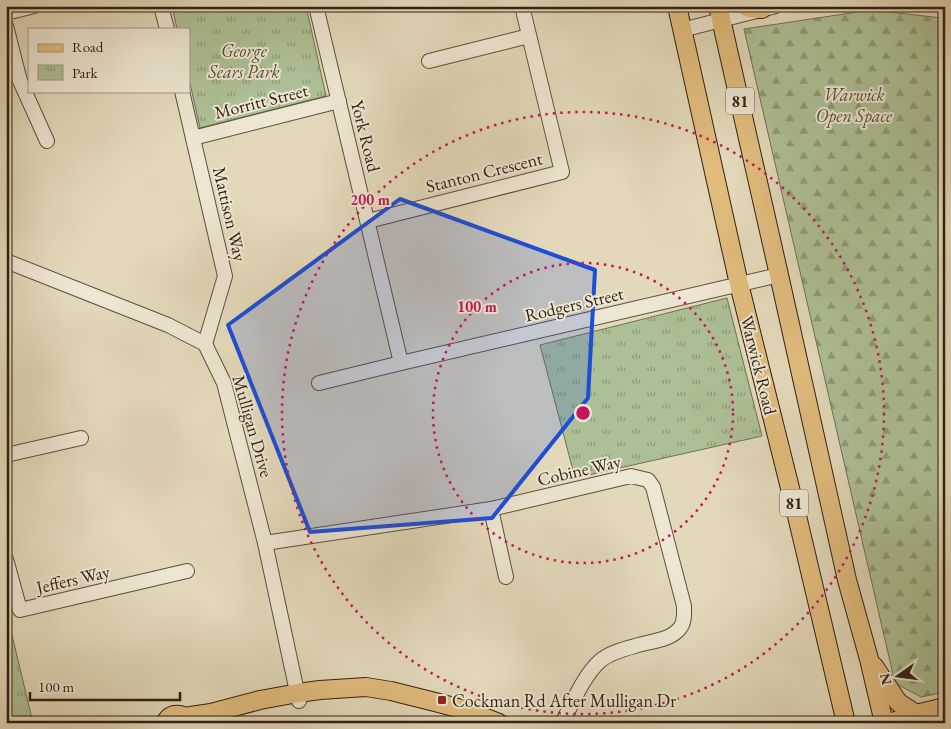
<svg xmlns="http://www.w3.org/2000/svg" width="951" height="729" viewBox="0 0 951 729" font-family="'EB Garamond',serif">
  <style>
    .forest { fill: url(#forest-firs); stroke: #6f7054 }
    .park { fill: url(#park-tufts); stroke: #6f7054 }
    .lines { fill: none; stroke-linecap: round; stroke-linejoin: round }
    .minor-casing { stroke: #5e4e3d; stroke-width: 16 }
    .major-casing { stroke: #311f13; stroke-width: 20 }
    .minor { stroke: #ede6d2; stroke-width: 14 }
    .major { stroke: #e2bc7d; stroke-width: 18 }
    .marked { fill: #1d4ed8; fill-opacity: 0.2; stroke: #1d4ed8; stroke-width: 4; stroke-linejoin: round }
    .ring { fill: none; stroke: #c2185b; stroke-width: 2.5; stroke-dasharray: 2.5 5 }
    .poi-dot { fill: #8f2418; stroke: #ede6d2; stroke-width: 2 }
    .labels { text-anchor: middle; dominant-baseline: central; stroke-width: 4; stroke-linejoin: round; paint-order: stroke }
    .shield { fill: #ede6d2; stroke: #695b4c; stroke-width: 1 }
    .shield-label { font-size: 16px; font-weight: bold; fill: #311f13 }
    .park-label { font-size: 18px; font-style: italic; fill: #564f3a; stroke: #ede6d2 }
    .street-label { font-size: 18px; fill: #311f13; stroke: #ede6d2 }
    .poi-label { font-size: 18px; fill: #311f13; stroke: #ede6d2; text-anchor: start }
    .centre { fill: #c2185b; stroke: #ede6d2; stroke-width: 2.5 }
    .ring-label { font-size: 15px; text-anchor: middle; font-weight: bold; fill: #c2185b; stroke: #ede6d2; stroke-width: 4; stroke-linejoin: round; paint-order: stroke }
  </style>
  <defs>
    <pattern id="forest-firs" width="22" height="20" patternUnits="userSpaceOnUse" patternTransform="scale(1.25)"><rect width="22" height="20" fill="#adc095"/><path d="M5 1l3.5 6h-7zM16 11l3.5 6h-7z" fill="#8d9b78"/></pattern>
    <pattern id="park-tufts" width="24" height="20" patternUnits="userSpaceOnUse" patternTransform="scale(1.25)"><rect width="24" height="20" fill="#adc095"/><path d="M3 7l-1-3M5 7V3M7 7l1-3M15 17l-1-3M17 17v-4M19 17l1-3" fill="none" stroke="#8d9b78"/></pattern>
  </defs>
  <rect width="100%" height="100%" fill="#e3d9ba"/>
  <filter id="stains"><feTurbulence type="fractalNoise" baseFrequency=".004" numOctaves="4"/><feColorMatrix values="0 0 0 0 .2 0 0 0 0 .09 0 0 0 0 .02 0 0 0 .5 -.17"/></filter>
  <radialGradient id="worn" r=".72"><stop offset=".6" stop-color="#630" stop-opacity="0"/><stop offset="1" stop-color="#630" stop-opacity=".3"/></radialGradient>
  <path class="forest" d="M871,10L942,18L945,19V692L921,697L895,683L744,29Z"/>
  <g class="park">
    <path d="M172,6H306L326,96L200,128L189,79V29H177Z"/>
    <path d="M727,298L762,436L575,478L540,345Z"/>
    <path d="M6,612L7,614L33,723H6Z"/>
  </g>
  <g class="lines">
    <defs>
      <g id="minor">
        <path d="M161,6L167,29"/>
        <path d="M316,6L401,363"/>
        <path d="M6,13L34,6"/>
        <path d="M6,26L20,81L47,141"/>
        <path d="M682,30L776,6"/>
        <path d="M429,61L529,36"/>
        <path d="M182,91L225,276L205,344"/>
        <path d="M193,138L339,101"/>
        <path d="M368,221L562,172L522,6"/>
        <path d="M6,261L168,325L205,344L224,383L265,543L299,701"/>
        <path d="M319,383L401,363L779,275"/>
        <path d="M6,455L81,438"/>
        <path d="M491,509L506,577"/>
        <path d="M265,543L491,509L631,476L648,480L653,487L684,606C684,612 685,622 680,628C670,641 650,641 635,646C624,649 609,653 600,661C584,675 572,704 562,723"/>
        <path d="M6,559L20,610L187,571"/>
      </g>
      <g id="major">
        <path d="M677,6L739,284L797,516L846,723"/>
        <path d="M718,6L779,275L847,580L869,659L884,723"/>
        <path d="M745,6L749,8L762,9"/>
        <path d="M874,666L898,702L916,714"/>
        <path d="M184,717L211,713L260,700L298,693L320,690L366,687L391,691L435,702L469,711L499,723"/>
        <path d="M165,723C171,712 183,712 189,723"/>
        <path d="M889,723L916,714L945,707"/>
      </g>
    </defs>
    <use href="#minor" class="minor-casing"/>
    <use href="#major" class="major-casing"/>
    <use href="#minor" class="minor"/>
    <use href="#major" class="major"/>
  </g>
  <path class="marked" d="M400,199L595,270L588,398L492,518L310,532L228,325Z"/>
  <g class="ring">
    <circle cx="583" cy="413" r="150"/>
    <circle cx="583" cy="413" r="301"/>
  </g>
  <rect class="poi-dot" x="437" y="695" width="10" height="10" rx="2.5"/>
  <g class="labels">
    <g class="shield">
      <rect x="726" y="87.5" width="28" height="27" rx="4"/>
      <rect x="780" y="489.5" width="28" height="27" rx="4"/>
    </g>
    <g class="shield-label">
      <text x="740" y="101">81</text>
      <text x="794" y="503">81</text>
    </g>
    <g class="park-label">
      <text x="244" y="50">George<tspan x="244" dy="21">Sears Park</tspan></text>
      <text x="854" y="94">Warwick<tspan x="854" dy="21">Open Space</tspan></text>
    </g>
    <g class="street-label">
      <text transform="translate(261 101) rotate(-14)">Morritt Street</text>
      <text transform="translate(366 136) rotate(76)">York Road</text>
      <text transform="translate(484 172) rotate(-14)">Stanton Crescent</text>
      <text transform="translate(230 214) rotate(77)">Mattison Way</text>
      <text transform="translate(574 304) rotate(-13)">Rodgers Street</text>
      <text transform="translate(759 365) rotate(76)">Warwick Road</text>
      <text transform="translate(253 426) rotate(74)">Mulligan Drive</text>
      <text transform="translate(579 470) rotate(-13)">Cobine Way</text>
      <text transform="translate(73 579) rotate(-13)">Jeffers Way</text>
    </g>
    <g class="poi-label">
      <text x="452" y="700">Cockman Rd After Mulligan Dr</text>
    </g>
  </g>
  <circle cx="583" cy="413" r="8" class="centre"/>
  <g class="ring-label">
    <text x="370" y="205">200 m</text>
    <text x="477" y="312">100 m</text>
  </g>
  <rect width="951" height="729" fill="none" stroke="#e3d9ba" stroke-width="25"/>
  <rect x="8" y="8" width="936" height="714" fill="none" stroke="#311f13" stroke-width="2.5"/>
  <rect x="12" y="12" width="926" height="704" fill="none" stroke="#311f13"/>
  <rect x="28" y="28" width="162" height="65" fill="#ede6d2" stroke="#a29686"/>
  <rect x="38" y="44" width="25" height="8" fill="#e2bc7d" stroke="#a29686"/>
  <text x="72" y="52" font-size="15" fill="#311f13">Road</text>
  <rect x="38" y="65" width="25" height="15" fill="url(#park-tufts)" stroke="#a29686"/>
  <text x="72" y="78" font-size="15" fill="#311f13">Park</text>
  <g transform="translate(898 676) rotate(256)" stroke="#ede6d2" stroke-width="4" paint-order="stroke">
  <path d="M0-4L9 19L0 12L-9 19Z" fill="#311f13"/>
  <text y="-8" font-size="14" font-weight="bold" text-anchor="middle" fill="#311f13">N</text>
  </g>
  <path d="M30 692v8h150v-8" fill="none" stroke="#311f13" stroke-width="2.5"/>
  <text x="38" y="692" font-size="15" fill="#311f13" stroke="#ede6d2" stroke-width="4" paint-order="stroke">100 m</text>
  <rect width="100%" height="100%" filter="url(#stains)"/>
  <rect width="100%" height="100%" fill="url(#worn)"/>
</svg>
